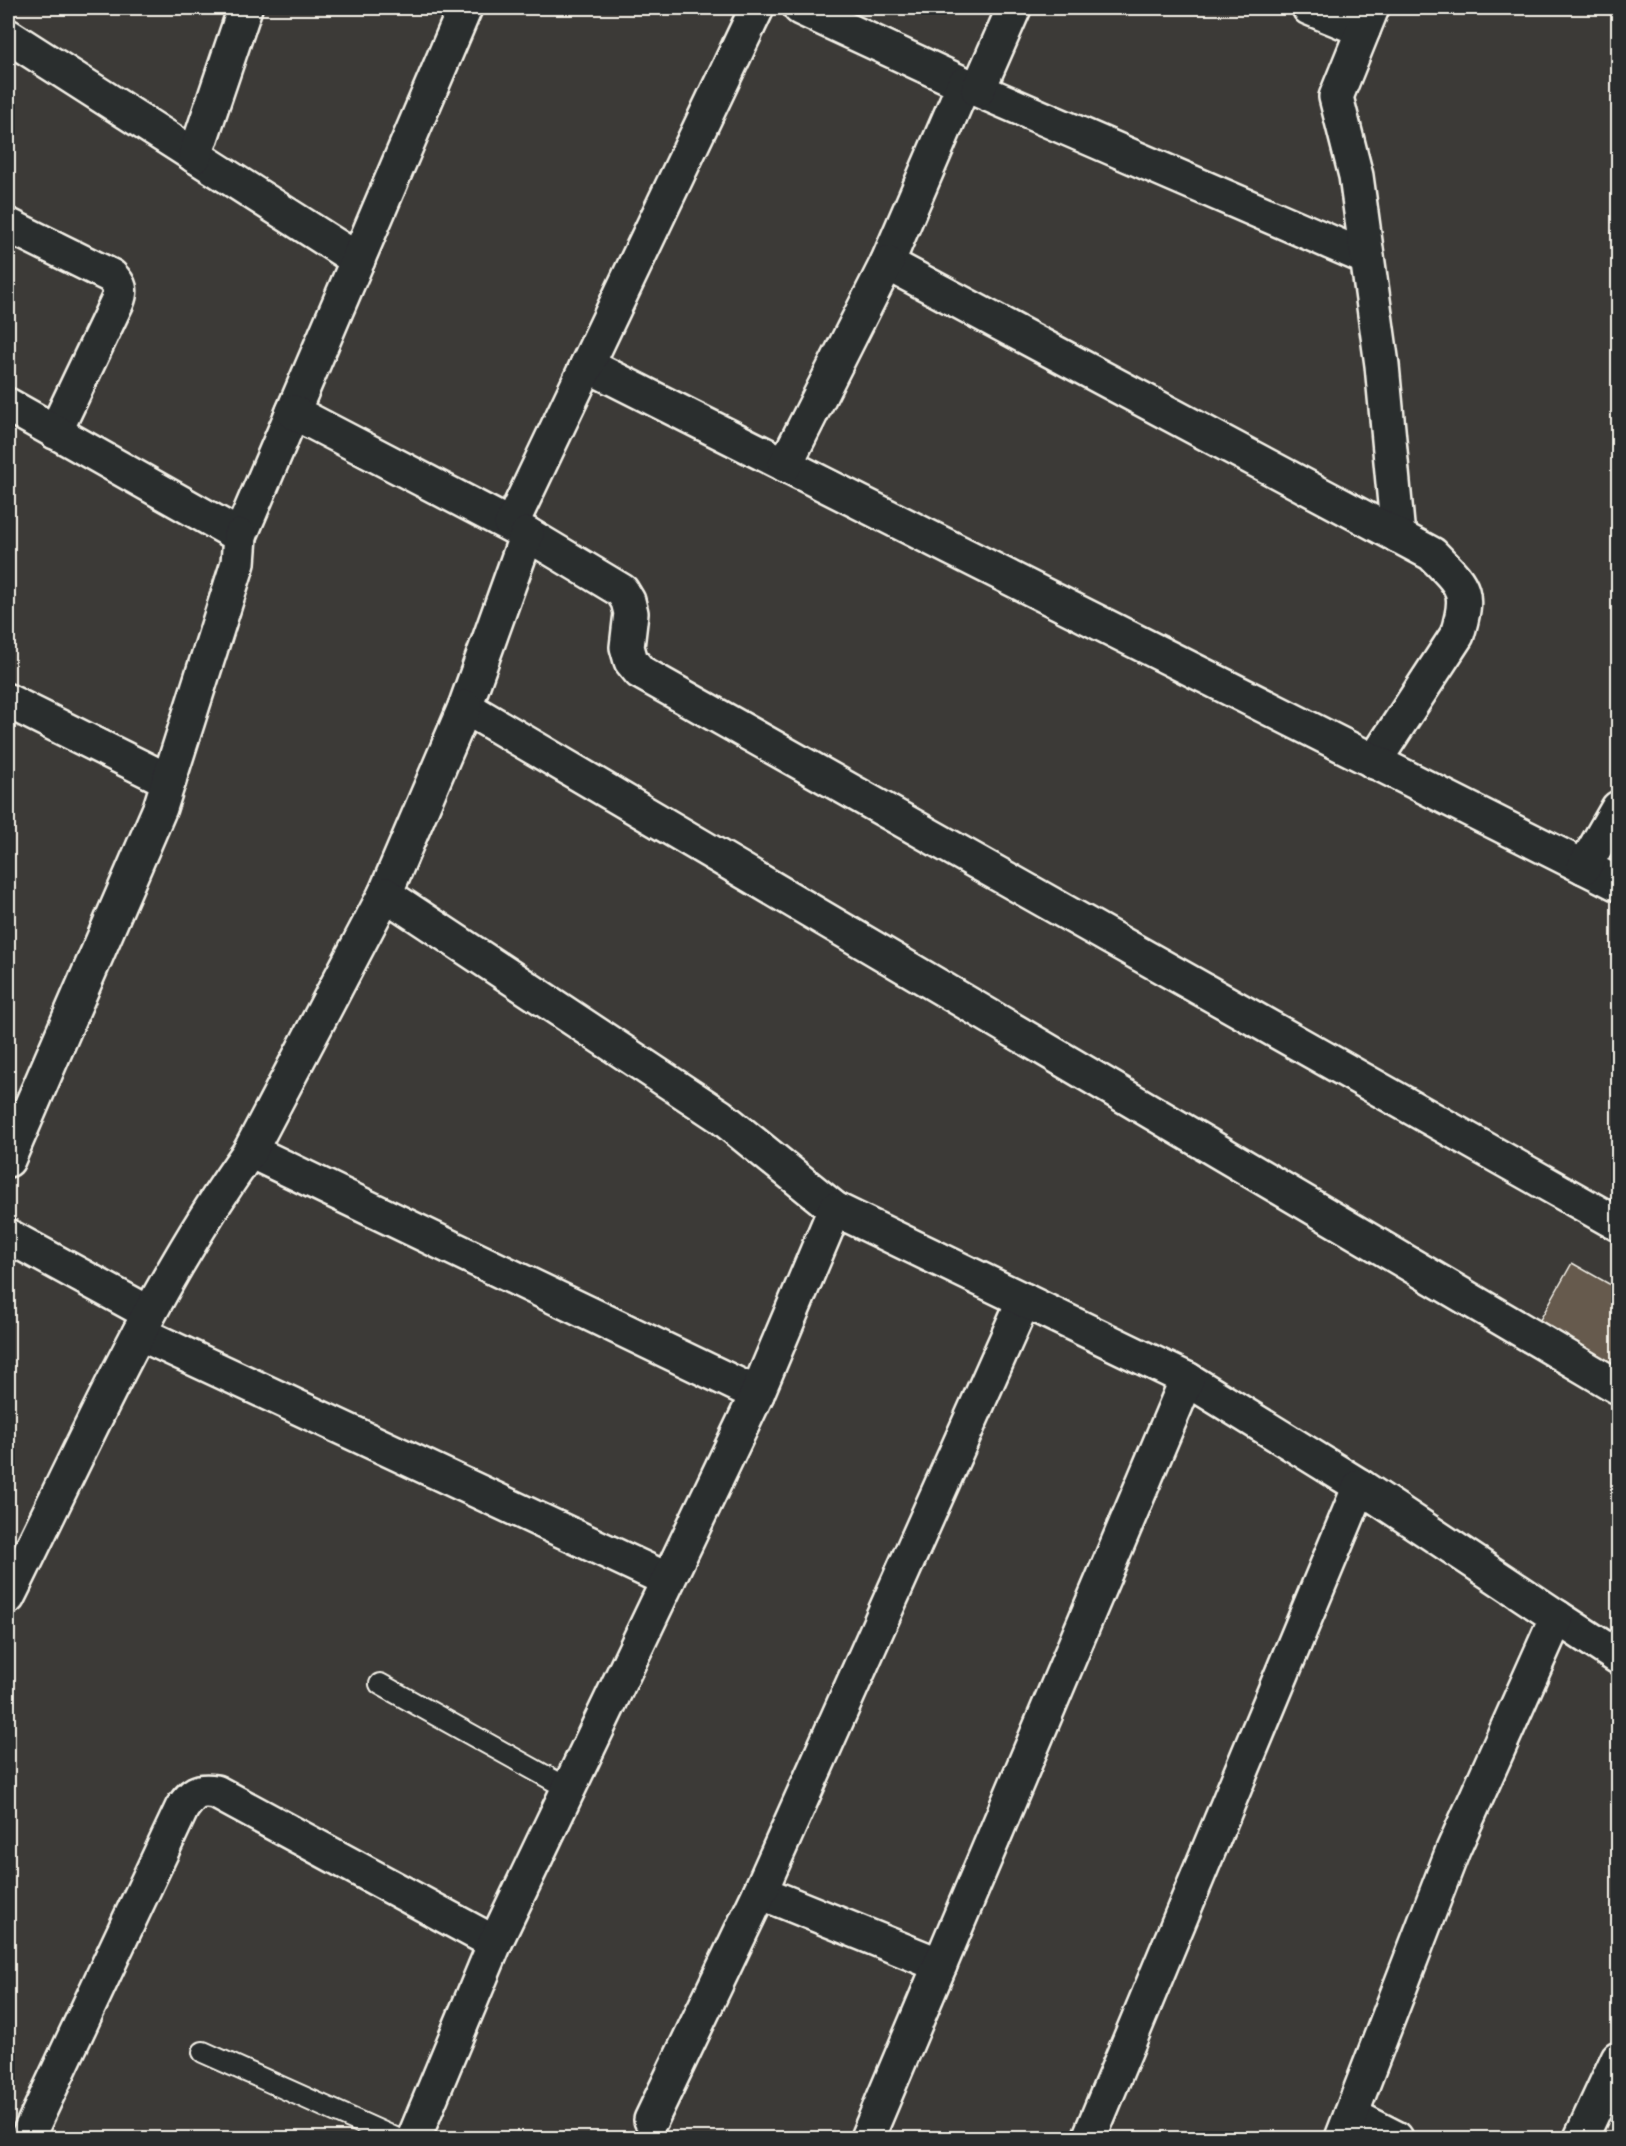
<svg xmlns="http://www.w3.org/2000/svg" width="1626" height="2146" viewBox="0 0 1626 2146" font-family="Sriracha,sans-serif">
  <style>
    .building { fill: #665a4d; stroke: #f4f1e8; stroke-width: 1.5 }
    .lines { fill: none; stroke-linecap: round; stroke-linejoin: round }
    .service-casing { stroke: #f4f1e8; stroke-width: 24 }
    .minor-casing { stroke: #f4f1e8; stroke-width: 38 }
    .service { stroke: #2a2d2e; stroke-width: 20 }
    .minor { stroke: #2a2d2e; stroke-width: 33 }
  </style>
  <rect width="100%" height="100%" fill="#3c3a37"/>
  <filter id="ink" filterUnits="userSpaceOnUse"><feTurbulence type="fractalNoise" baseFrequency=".0167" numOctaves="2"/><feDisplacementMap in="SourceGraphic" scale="12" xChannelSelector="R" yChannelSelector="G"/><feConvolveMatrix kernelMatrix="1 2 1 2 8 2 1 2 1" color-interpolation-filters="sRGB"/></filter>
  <g filter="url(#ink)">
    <path class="building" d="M1572,1263L1618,1289V1355L1611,1369L1536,1327Z"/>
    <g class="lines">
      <defs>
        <g id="service">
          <path d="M380,1684L569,1789"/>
          <path d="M203,2052L395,2138"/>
        </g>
        <g id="minor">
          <path d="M800,8L964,84L1367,258"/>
          <path d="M1309,8L1363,30"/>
          <path d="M1372,8L1336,97L1356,176L1382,365L1398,536"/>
          <path d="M8,36L358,260"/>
          <path d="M964,84L887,263L1432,554C1463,586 1471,589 1457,635L1374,762"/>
          <path d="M978,90L1014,8"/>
          <path d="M195,156L245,8"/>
          <path d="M8,225L111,276C120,285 122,290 117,302L55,432"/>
          <path d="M587,365L1618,884"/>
          <path d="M8,405L240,536L465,8"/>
          <path d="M293,412L527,534L622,591L628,601L631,613L627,647L631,661L640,672L1618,1224"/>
          <path d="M785,465L887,263"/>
          <path d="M511,525L757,8"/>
          <path d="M527,534L465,707L1618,1387"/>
          <path d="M8,701L169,781"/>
          <path d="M1584,867L1618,808"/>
          <path d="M385,894L465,707"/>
          <path d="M250,1151L757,1394"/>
          <path d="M8,1160L160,808L238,563L240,536"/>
          <path d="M8,1236L149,1313"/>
          <path d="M139,1333L668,1580"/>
          <path d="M1187,1379L1360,1486"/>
          <path d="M8,1597C83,1446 151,1289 250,1151L385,894L720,1116L835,1209"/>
          <path d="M1557,1617L1618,1657"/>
          <path d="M760,1892L940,1965"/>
          <path d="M1351,2115L1396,2138"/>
          <path d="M651,2120L760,1892L1024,1300"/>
          <path d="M27,2138L182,1808C193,1793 197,1789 216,1792L495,1943"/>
          <path d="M414,2138L495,1943L757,1394L835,1209L1187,1379L867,2138"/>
          <path d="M1089,2138L1360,1486L1557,1617L1453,1850L1342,2138"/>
          <path d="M1581,2138L1618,2058"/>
        </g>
      </defs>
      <use href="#service" class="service-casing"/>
      <use href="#minor" class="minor-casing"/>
      <use href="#service" class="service"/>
      <use href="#minor" class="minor"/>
    </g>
  </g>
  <rect width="1626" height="2146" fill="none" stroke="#2a2d2e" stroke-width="30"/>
  <rect x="15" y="15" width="1596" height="2116" fill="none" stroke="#f4f1e8" stroke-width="2" filter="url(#ink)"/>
</svg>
